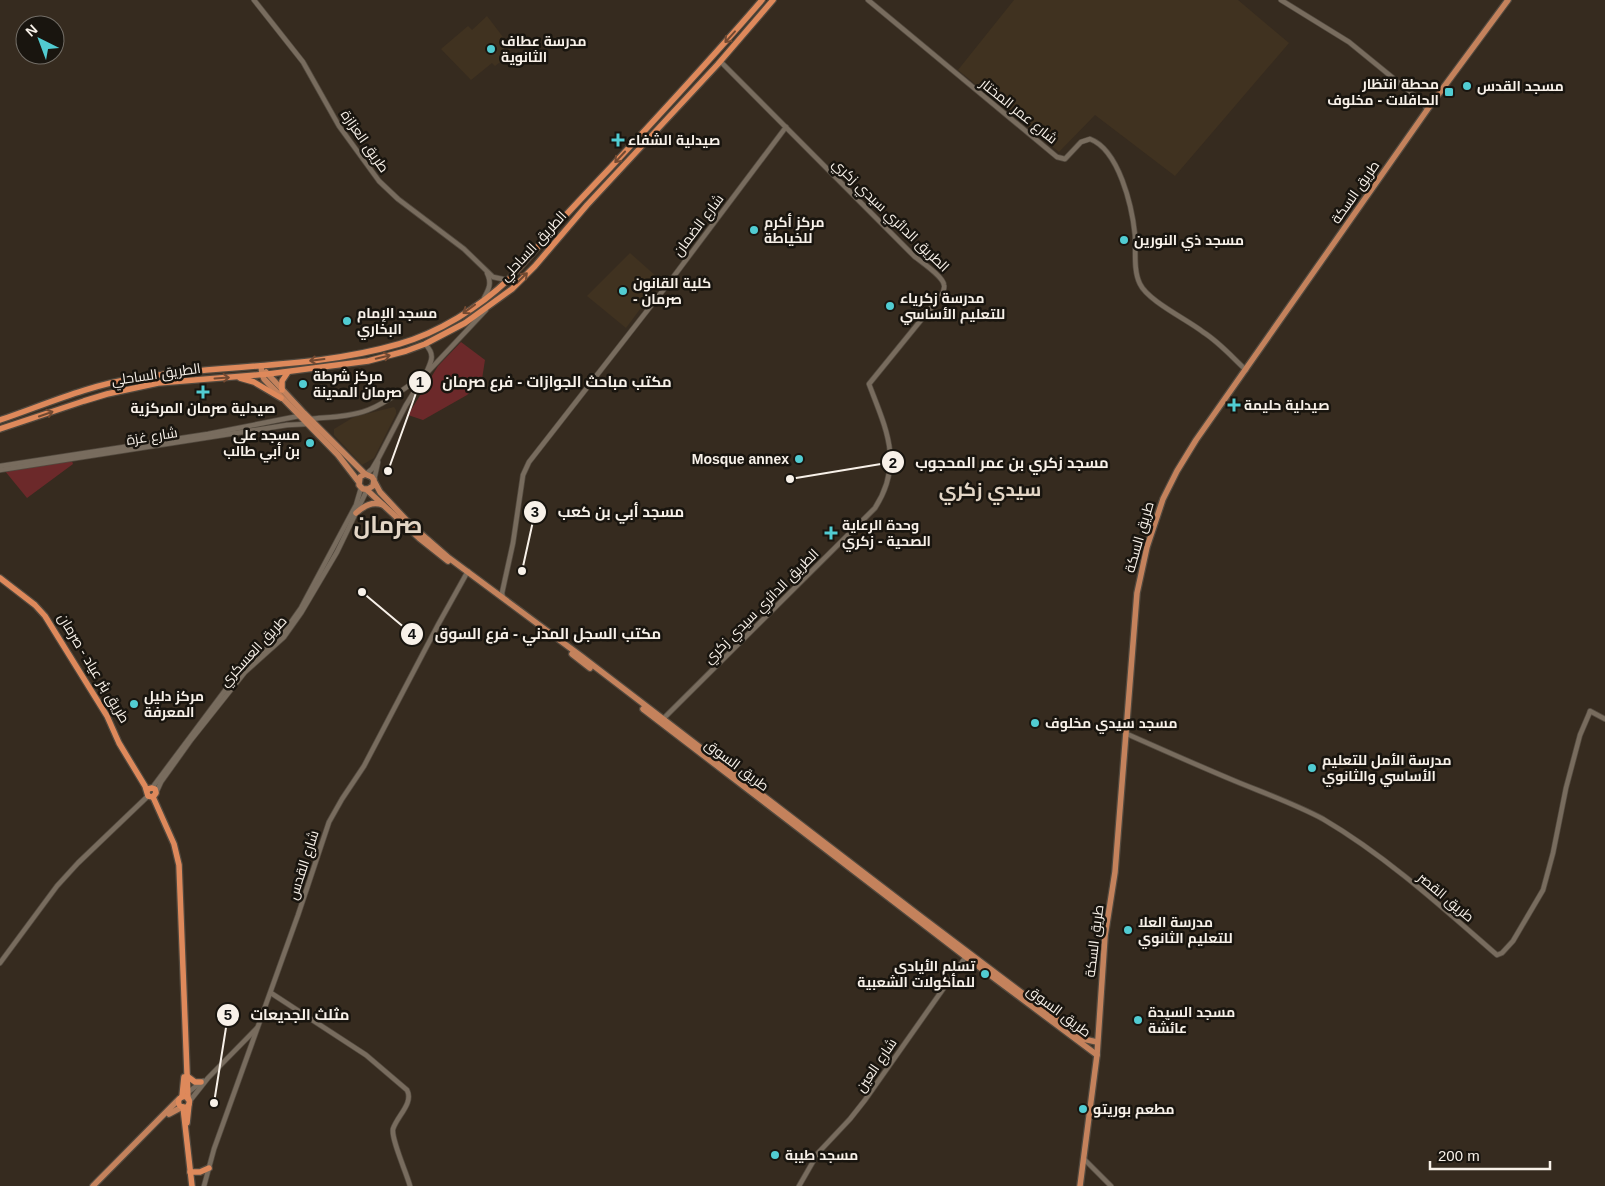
<svg xmlns="http://www.w3.org/2000/svg" width="1605" height="1186" viewBox="0 0 1605 1186" font-family="Helvetica,Cairo,sans-serif">
  <style>
    .built { fill: #403220 }
    .green { fill: #6c292a }
    .lines { fill: none; stroke-linecap: round; stroke-linejoin: round }
    .tertiary-casing { stroke: #52493e; stroke-width: 6 }
    .primary-casing { stroke: #52493e; stroke-width: 8 }
    .trunk-casing { stroke: #52493e; stroke-width: 8 }
    .tertiary { stroke: #786c5e; stroke-width: 4.5 }
    .primary { stroke: #c4825c; stroke-width: 5.5 }
    .trunk { stroke: #de895b; stroke-width: 5.5 }
    .oneway { stroke: #724931 }
    .poi-dot { fill: #51ccd2; stroke: #19150f; stroke-width: 2 }
    .labels { text-anchor: middle; dominant-baseline: central; stroke-width: 5; stroke-linejoin: round; paint-order: stroke }
    .poi-label { font-size: 14px; font-weight: bold; fill: #f8f1e9; stroke: #19150f; text-anchor: start }
    .street-label { font-size: 14px; fill: #f8f1e9; stroke: #19150f }
    .district-label { font-size: 19px; font-weight: bold; fill: #e3d6c6; stroke: #19150f }
    .town-label { font-size: 24px; font-weight: bold; fill: #e3d6c6; stroke: #19150f }
    .leader { fill: none; stroke: #f8f1e9; stroke-width: 2 }
    .callout-dot { fill: #f8f1e9; stroke: #19150f; stroke-width: 2 }
    .mark-label { font-size: 15px; text-anchor: middle; font-weight: bold; fill: #111 }
    .callout-label { font-size: 15px; text-anchor: middle; font-weight: bold; fill: #f8f1e9; stroke: #19150f; stroke-width: 5; stroke-linejoin: round; paint-order: stroke }
  </style>
  <rect width="100%" height="100%" fill="#362b1f"/>
  <g class="built">
    <path d="M1014,0H1238L1289,43L1175,176L1095,115L1059,152L958,70Z"/>
    <path d="M487,16L512,49L505,54L507,57L495,66L492,63L471,80L441,49L468,26L472,30Z"/>
    <path d="M630,253L657,277L654,281L658,285L626,328L587,296Z"/>
    <path d="M394,407L396,410V414L374,458L362,465L334,435V429L354,417Z"/>
  </g>
  <g class="green">
    <path d="M461,342L485,360L482,379L476,387L467,395L423,420L408,415L438,366Z"/>
    <path d="M72,461L73,464L27,498L5,471Z"/>
  </g>
  <g class="lines">
    <defs>
      <g id="tertiary">
        <path d="M254,0L303,62L339,126L379,181L398,199L464,249L493,277L507,280"/>
        <path d="M868,0L1057,157L1065,159L1081,142L1090,139C1119,150 1132,206 1135,235C1136,250 1133,270 1140,284C1148,301 1188,320 1203,332C1219,342 1232,357 1246,370"/>
        <path d="M1281,0L1349,42L1420,100L1427,109"/>
        <path d="M484,298C489,289 492,283 487,273"/>
        <path d="M425,344C435,354 432,360 427,371"/>
        <path d="M310,419C329,417 350,417 368,410C388,403 403,388 421,378"/>
        <path d="M0,466L208,434L299,416"/>
        <path d="M0,470L287,425L307,424"/>
        <path d="M366,474L372,469L378,459L406,405L424,376L486,310"/>
        <path d="M374,480L378,462"/>
        <path d="M503,598L502,593L513,543L523,475L529,462L668,284L786,127"/>
        <path d="M661,721L875,508C904,463 886,429 869,384L943,293C943,292 945,286 944,285C943,276 921,262 914,256L721,62"/>
        <path d="M1127,734C1163,750 1199,766 1235,781C1264,793 1295,804 1323,819C1386,856 1442,907 1497,955L1502,953L1513,941L1543,890L1553,853L1566,788L1580,735L1589,714L1590,711L1605,719"/>
        <path d="M152,788L238,673L275,641L289,625L301,608L356,505L361,488"/>
        <path d="M156,793L161,782L191,740L245,672L284,637L301,613L337,552L367,490"/>
        <path d="M0,963L57,886L78,863L148,796"/>
        <path d="M271,993L366,1055L407,1090C414,1103 397,1116 393,1129C391,1139 407,1174 410,1186"/>
        <path d="M187,1093L203,1081"/>
        <path d="M189,1102L208,1078L257,1028"/>
        <path d="M1085,1160L1111,1186"/>
        <path d="M204,1186L214,1149L298,915L329,822L342,799L364,766L439,623L468,571"/>
        <path d="M799,1186L818,1153L850,1119L865,1100L967,955"/>
      </g>
      <g id="primary">
        <path d="M261,366L262,374L264,379L338,455L358,481"/>
        <path d="M266,372L304,413L365,474"/>
        <path d="M374,480L373,486L368,489H363L359,485L360,477L365,474L372,477L380,492L410,524L449,558L581,656L920,916L1083,1039L1097,1042"/>
        <path d="M367,490L419,538L448,561"/>
        <path d="M356,513C364,506 372,501 383,505"/>
        <path d="M572,654L590,668"/>
        <path d="M643,709L966,957L1097,1055"/>
        <path d="M169,1114L182,1107"/>
        <path d="M93,1186L179,1099"/>
        <path d="M1080,1186L1097,1055L1105,936L1115,872L1137,593L1147,547L1163,499L1177,471L1196,440L1432,103L1508,0"/>
      </g>
      <g id="trunk">
        <path d="M240,378L254,382L281,398"/>
        <path d="M282,390V381L288,372"/>
        <path d="M0,420C44,405 89,385 136,378C223,364 314,369 399,344C438,333 480,307 509,279C525,262 540,244 555,227C573,207 592,187 611,167C662,112 713,57 762,0"/>
        <path d="M0,429L84,401L107,394L158,383L268,374L368,361L406,351L425,344L465,323L512,289L535,266L587,205L718,64L773,0"/>
        <path d="M0,578L35,605L45,616L107,716L119,743L145,786L148,796L153,797L156,793L155,789L152,788L148,789L147,792"/>
        <path d="M153,797L174,844L179,865L188,1099"/>
        <path d="M187,1076L195,1082H201"/>
        <circle cx="184" cy="1102" r="5.5"/>
        <path d="M182,1097L184,1077"/>
        <path d="M183,1107L192,1186"/>
        <path d="M187,1123L189,1104"/>
        <path d="M190,1172H200L209,1168"/>
      </g>
    </defs>
    <use href="#tertiary" class="tertiary-casing"/>
    <use href="#primary" class="primary-casing"/>
    <use href="#trunk" class="trunk-casing"/>
    <use href="#tertiary" class="tertiary"/>
    <use href="#primary" class="primary"/>
    <use href="#trunk" class="trunk"/>
  </g>
  <defs><path id="oneway-shaft" d="M-6 0H5M1.5-3L5.5 0L1.5 3" fill="none" stroke-width="1.6" stroke-linecap="round" stroke-linejoin="round" transform="scale(1.25)"/></defs>
  <g class="oneway">
    <use href="#oneway-shaft" transform="translate(730 37) rotate(132)"/>
    <use href="#oneway-shaft" transform="translate(620 157) rotate(133)"/>
    <use href="#oneway-shaft" transform="translate(522 278) rotate(-45)"/>
    <use href="#oneway-shaft" transform="translate(469 309) rotate(144)"/>
    <use href="#oneway-shaft" transform="translate(383 357) rotate(-14)"/>
    <use href="#oneway-shaft" transform="translate(317 360) rotate(173)"/>
    <use href="#oneway-shaft" transform="translate(222 378) rotate(-4)"/>
    <use href="#oneway-shaft" transform="translate(46 414) rotate(-19)"/>
  </g>
  <g class="poi-dot">
    <circle cx="491" cy="49" r="5"/>
    <circle cx="1467" cy="86" r="5"/>
    <rect x="1444" y="87" width="10" height="10" rx="2.5"/>
    <path d="M615.5 132.5h5v5h5v5h-5v5h-5v-5h-5v-5h5z"/>
    <circle cx="754" cy="230" r="5"/>
    <circle cx="1124" cy="240" r="5"/>
    <circle cx="623" cy="291" r="5"/>
    <circle cx="890" cy="306" r="5"/>
    <circle cx="347" cy="321" r="5"/>
    <circle cx="303" cy="384" r="5"/>
    <path d="M200.5 384.5h5v5h5v5h-5v5h-5v-5h-5v-5h5z"/>
    <path d="M1231.5 397.5h5v5h5v5h-5v5h-5v-5h-5v-5h5z"/>
    <circle cx="310" cy="443" r="5"/>
    <circle cx="799" cy="459" r="5"/>
    <path d="M828.5 525.5h5v5h5v5h-5v5h-5v-5h-5v-5h5z"/>
    <circle cx="134" cy="704" r="5"/>
    <circle cx="1035" cy="723" r="5"/>
    <circle cx="1312" cy="768" r="5"/>
    <circle cx="1128" cy="930" r="5"/>
    <circle cx="985" cy="974" r="5"/>
    <circle cx="1138" cy="1020" r="5"/>
    <circle cx="1083" cy="1109" r="5"/>
    <circle cx="775" cy="1155" r="5"/>
  </g>
  <g class="labels">
    <g class="poi-label">
      <text x="501" y="41">مدرسة عطاف<tspan x="501" dy="16">الثانوية</tspan></text>
      <text x="1439" y="84" text-anchor="end">محطة انتظار<tspan x="1439" dy="16">الحافلات - مخلوف</tspan></text>
      <text x="1477" y="86">مسجد القدس</text>
      <text x="628" y="140">صيدلية الشفاء</text>
      <text x="764" y="222">مركز أكرم<tspan x="764" dy="16">للخياطة</tspan></text>
      <text x="1134" y="240">مسجد ذي النورين</text>
      <text x="633" y="283">كلية القانون<tspan x="633" dy="16">- صرمان</tspan></text>
      <text x="900" y="298">مدرسة زكرياء<tspan x="900" dy="16">للتعليم الأساسي</tspan></text>
      <text x="357" y="313">مسجد الإمام<tspan x="357" dy="16">البخاري</tspan></text>
      <text x="313" y="376">مركز شرطة<tspan x="313" dy="16">صرمان المدينة</tspan></text>
      <text x="1244" y="405">صيدلية حليمة</text>
      <text x="203" y="408" text-anchor="middle">صيدلية صرمان المركزية</text>
      <text x="300" y="435" text-anchor="end">مسجد علي<tspan x="300" dy="16">بن أبي طالب</tspan></text>
      <text x="789" y="459" text-anchor="end">Mosque annex</text>
      <text x="842" y="525">وحدة الرعاية<tspan x="842" dy="16">الصحية - زكري</tspan></text>
      <text x="144" y="696">مركز دليل<tspan x="144" dy="16">المعرفة</tspan></text>
      <text x="1045" y="723">مسجد سيدي مخلوف</text>
      <text x="1322" y="760">مدرسة الأمل للتعليم<tspan x="1322" dy="16">الأساسي والثانوي</tspan></text>
      <text x="1138" y="922">مدرسة العلا<tspan x="1138" dy="16">للتعليم الثانوي</tspan></text>
      <text x="975" y="966" text-anchor="end">تسلم الأيادي<tspan x="975" dy="16">للمأكولات الشعبية</tspan></text>
      <text x="1148" y="1012">مسجد السيدة<tspan x="1148" dy="16">عائشة</tspan></text>
      <text x="1093" y="1109">مطعم بوريتو</text>
      <text x="785" y="1155">مسجد طيبة</text>
    </g>
    <g class="street-label">
      <text transform="translate(1019 111) rotate(39)">شارع عمر المختار</text>
      <text transform="translate(365 141) rotate(55)">طريق العزازة</text>
      <text transform="translate(1355 192) rotate(-55)">طريق السكة</text>
      <text transform="translate(891 215) rotate(44)">الطريق الدائري سيدي زكري</text>
      <text transform="translate(698 225) rotate(-53)">شارع الضمان</text>
      <text transform="translate(533 246) rotate(-47)">الطريق الساحلي</text>
      <text transform="translate(156 374) rotate(-8)">الطريق الساحلي</text>
      <text transform="translate(152 436) rotate(-9)">شارع غزة</text>
      <text transform="translate(1139 537) rotate(-74)">طريق السكة</text>
      <text transform="translate(761 606) rotate(-45)">الطريق الدائري سيدي زكري</text>
      <text transform="translate(253 651) rotate(-47)">طريق العسكري</text>
      <text transform="translate(94 668) rotate(59)">طريق بئر عياد - صرمان</text>
      <text transform="translate(737 765) rotate(37)">طريق السوق</text>
      <text transform="translate(303 865) rotate(-72)">شارع القدس</text>
      <text transform="translate(1446 897) rotate(40)">طريق القصر</text>
      <text transform="translate(1094 941) rotate(-83)">طريق السكة</text>
      <text transform="translate(1059 1011) rotate(37)">طريق السوق</text>
      <text transform="translate(876 1065) rotate(-56)">شارع العين</text>
    </g>
    <g class="district-label">
      <text x="990" y="489">سيدي زكري</text>
    </g>
    <g class="town-label">
      <text x="388" y="524">صرمان</text>
    </g>
  </g>
  <path class="leader" d="M388 471L420 382M790 479L893 462M522 571L535 512M362 592L412 634M214 1103L228 1015"/>
  <g class="callout-dot">
    <circle cx="388" cy="471" r="5"/>
    <circle cx="790" cy="479" r="5"/>
    <circle cx="522" cy="571" r="5"/>
    <circle cx="362" cy="592" r="5"/>
    <circle cx="214" cy="1103" r="5"/>
    <circle cx="420" cy="382" r="12"/>
    <circle cx="893" cy="462" r="12"/>
    <circle cx="535" cy="512" r="12"/>
    <circle cx="412" cy="634" r="12"/>
    <circle cx="228" cy="1015" r="12"/>
  </g>
  <g class="mark-label">
    <text x="420" y="387">1</text>
    <text x="893" y="468">2</text>
    <text x="535" y="517">3</text>
    <text x="412" y="639">4</text>
    <text x="228" y="1020">5</text>
  </g>
  <g class="callout-label">
    <text x="557" y="387">مكتب مباحث الجوازات - فرع صرمان</text>
    <text x="1012" y="468">مسجد زكري بن عمر المحجوب</text>
    <text x="621" y="517">مسجد أبي بن كعب</text>
    <text x="548" y="639">مكتب السجل المدني - فرع السوق</text>
    <text x="300" y="1020">مثلث الجديعات</text>
  </g>
  <g transform="translate(40 40) rotate(318)"><circle r="24" fill="#19150f" stroke="#726d66"/>
  <path d="M0-4L9 19L0 12L-9 19Z" fill="#51ccd2"/>
  <text y="-8" font-size="14" font-weight="bold" text-anchor="middle" fill="#f8f1e9">N</text>
  </g>
  <path d="M1430 1161v8h120v-8" fill="none" stroke="#f8f1e9" stroke-width="2.5"/>
  <text x="1438" y="1161" font-size="15" fill="#f8f1e9" stroke="#19150f" stroke-width="4" paint-order="stroke">200 m</text>
</svg>
